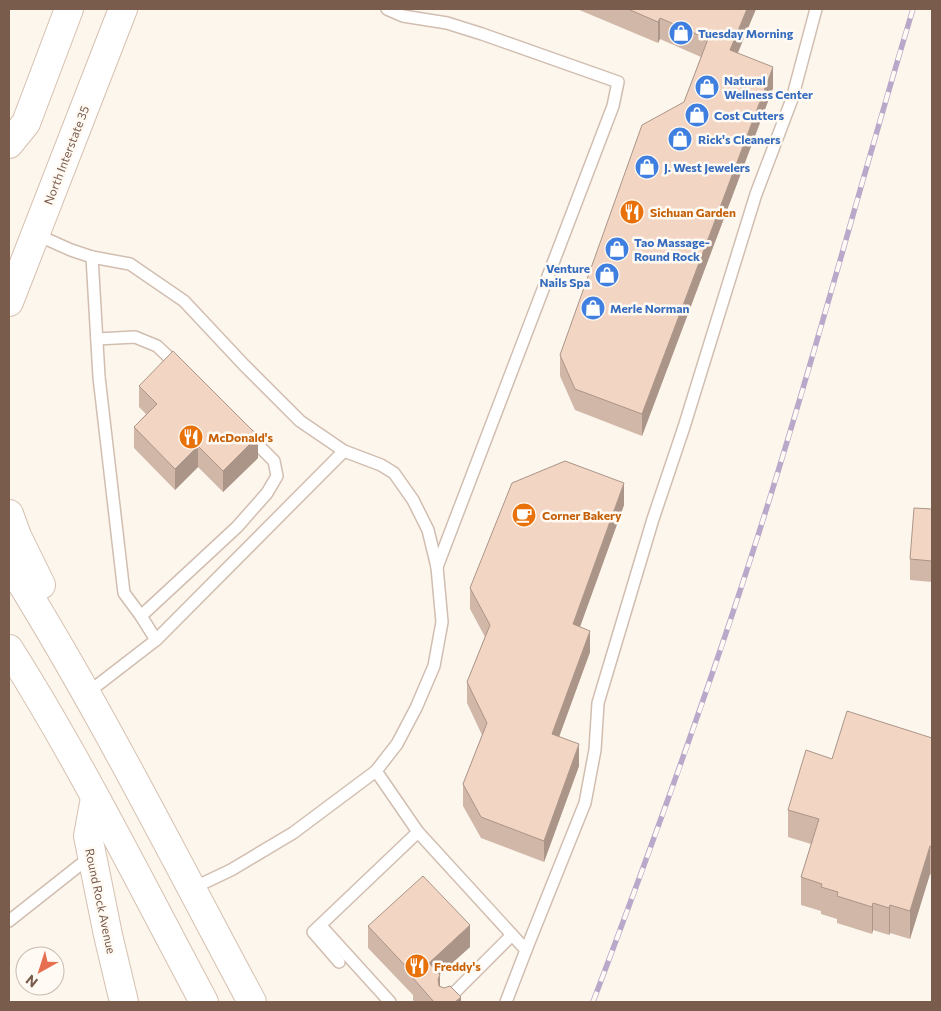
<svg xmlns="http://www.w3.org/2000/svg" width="941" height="1011" viewBox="0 0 941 1011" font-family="Commissioner,sans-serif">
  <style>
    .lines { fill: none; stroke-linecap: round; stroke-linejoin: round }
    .lane-casing { stroke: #d1beb0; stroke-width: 14 }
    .secondary-casing { stroke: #d6c0b0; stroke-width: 30 }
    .lane { stroke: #fff; stroke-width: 11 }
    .secondary { stroke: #fff; stroke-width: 28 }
    .rail-casing { stroke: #b9a8c9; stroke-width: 5.5 }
    .rail { stroke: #fffaf3; stroke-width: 4; stroke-dasharray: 11; stroke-linecap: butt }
    .wall { fill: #d1b7a8 }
    .shaded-wall { fill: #aa9588 }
    .building { fill: #f3d5c3; stroke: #aa9588 }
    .labels { text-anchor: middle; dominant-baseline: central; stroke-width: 5; stroke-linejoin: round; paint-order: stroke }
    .shop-label { font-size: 12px; font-weight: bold; fill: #366cbe; stroke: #fffaf3; text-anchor: start }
    .street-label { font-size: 12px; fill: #7a5c4d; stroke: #fffaf3 }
    .food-label { font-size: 12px; font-weight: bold; fill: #c56008; stroke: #fffaf3; text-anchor: start }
  </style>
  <rect width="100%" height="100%" fill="#fdf6ec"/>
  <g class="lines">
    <defs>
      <g id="lane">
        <path d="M387,9L403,16L447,23L482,34L618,82L613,106L437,567"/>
        <path d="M35,234L71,250L92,257L130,264L184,301L244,365L300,421L344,451L381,465L394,473L413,500L428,530L437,567L442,622L434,666L416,708L397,744L376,771L293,833L231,870L191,889"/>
        <path d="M92,257L99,377L124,593L141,616L156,640"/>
        <path d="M97,339L135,337L157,346L179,367"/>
        <path d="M141,616L237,527L267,493L277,476L274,461L248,435"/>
        <path d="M86,694L156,640L344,451"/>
        <path d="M376,771L418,832L526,950L506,1002"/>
        <path d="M9,921L90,857"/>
        <path d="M321,926L390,1002"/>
        <path d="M526,950L585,803L595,750L598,703L653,519L684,427L756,194L792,99L816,9"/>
        <path d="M339,962L313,932L418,832"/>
        <path d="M445,1002L512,935"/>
      </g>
      <g id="secondary">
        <path d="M9,144L26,123L69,9"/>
        <path d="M9,302L123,9"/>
        <path d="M9,514L17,536L41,585"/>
        <path d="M9,563C98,705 173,855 252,1002"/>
        <path d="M9,649C81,763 141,884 204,1002"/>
        <path d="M95,798L88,836L108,935L124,1002"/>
      </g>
    </defs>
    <use href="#lane" class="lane-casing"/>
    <use href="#secondary" class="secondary-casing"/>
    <use href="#lane" class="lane"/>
    <use href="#secondary" class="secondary"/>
    <defs>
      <path id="rail" d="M593,1002C655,838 715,674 767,507C819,342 863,174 913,9"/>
    </defs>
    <use href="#rail" class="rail-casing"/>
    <use href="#rail" class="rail"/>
  </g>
  <g class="wall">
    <path d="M577,9H756L737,53L773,88L642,436L575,410L560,376V355L684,102L701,57L660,39L658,43Z"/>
    <path d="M139,386L258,458L223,492L198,467L175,490L134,448V427L146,414L139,407Z"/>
    <path d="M624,505L580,627L590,652L559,737L579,766L544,862L481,838L463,806V784L482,735L467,703V682L485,637L470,609V588Z"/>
    <path d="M932,509V582L910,580V559Z"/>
    <path d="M932,738V875L930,874L910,939L890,933L889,935L873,930L872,934L837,923V919L821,914V911L801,905V877L811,844L788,837V810L832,759Z"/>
    <path d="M368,926L470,947L440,974V986L461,1002H415L413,1000V995L368,948Z"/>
  </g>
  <g class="shaded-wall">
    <path d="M747,9H756L730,72V50Z"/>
    <path d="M660,18V39L658,43V22Z"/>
    <path d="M773,67V88L642,436V414Z"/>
    <path d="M258,436V458L223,492V471Z"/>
    <path d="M198,446V467L175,490V469Z"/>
    <path d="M624,483V505L573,646V624Z"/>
    <path d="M590,631V652L552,756V734Z"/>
    <path d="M579,744V766L544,862V841Z"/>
    <path d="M930,846V874L910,939V911Z"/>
    <path d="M873,903V930L872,934V907Z"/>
    <path d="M890,905V933L889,935V908Z"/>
    <path d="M470,925V947L429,984V963Z"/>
    <path d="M440,975V996L438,979Z"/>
    <path d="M461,997V1002H455Z"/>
  </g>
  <g class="building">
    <path d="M628,9H747L730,50L773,67L642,414L575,389L560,355L642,125L684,102L708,39L660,18L658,22Z"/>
    <path d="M173,351L258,436L223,471L198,446L175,469L134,427L157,404L139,386Z"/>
    <path d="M565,461L624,483L573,624L590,631L552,734L579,744L544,841L481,817L463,784L487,723L467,682L490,625L470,588L512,483Z"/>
    <path d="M914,508L932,509V561L910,559Z"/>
    <path d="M847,711L932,738V847L930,846L910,911L890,905L889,908L873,903L872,907L837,896L838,892L821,887L822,884L801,877L819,819L788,810L806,750L832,759Z"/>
    <path d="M423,876L470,925L429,963L440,975L438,979L439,986L444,988L450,986L461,997L455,1002H434L413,978L415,976L368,926Z"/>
  </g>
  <defs>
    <symbol id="shop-disc" viewBox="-11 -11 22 22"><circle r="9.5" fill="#3f7fe0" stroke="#fffaf3"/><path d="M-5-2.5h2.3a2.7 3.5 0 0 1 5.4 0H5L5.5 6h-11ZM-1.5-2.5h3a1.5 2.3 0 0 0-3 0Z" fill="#fff"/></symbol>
    <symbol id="restaurant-disc" viewBox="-11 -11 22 22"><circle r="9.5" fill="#e8710a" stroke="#fffaf3"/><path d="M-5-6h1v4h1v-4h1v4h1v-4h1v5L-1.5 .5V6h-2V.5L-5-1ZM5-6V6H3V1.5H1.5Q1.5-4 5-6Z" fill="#fff"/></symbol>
    <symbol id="cafe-disc" viewBox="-11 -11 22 22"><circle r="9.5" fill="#e8710a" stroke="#fffaf3"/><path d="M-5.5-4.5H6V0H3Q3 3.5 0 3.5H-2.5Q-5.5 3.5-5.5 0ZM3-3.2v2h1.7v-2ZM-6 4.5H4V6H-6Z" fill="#fff"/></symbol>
  </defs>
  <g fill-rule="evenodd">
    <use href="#shop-disc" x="667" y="19" width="28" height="28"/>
    <use href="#shop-disc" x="693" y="73" width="28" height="28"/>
    <use href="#shop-disc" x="683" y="101" width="28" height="28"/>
    <use href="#shop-disc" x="666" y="125" width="28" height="28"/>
    <use href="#shop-disc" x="633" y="153" width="28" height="28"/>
    <use href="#restaurant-disc" x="618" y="198" width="28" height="28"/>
    <use href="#shop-disc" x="603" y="235" width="28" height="28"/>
    <use href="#shop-disc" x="593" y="261" width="28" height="28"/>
    <use href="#shop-disc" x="579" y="294" width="28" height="28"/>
    <use href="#restaurant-disc" x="177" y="423" width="28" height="28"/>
    <use href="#cafe-disc" x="510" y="501" width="28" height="28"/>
    <use href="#restaurant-disc" x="403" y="952" width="28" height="28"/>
  </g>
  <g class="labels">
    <g class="shop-label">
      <text x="698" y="33">Tuesday Morning</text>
      <text x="724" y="80">Natural<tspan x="724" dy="14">Wellness Center</tspan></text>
      <text x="714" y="115">Cost Cutters</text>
      <text x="698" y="139">Rick's Cleaners</text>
      <text x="664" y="167">J. West Jewelers</text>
      <text x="634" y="242">Tao Massage-<tspan x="634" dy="14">Round Rock</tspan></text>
      <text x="590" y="268" text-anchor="end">Venture<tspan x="590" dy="14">Nails Spa</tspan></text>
      <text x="610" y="308">Merle Norman</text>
    </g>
    <g class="street-label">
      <text transform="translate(66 155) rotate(-69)">North Interstate 35</text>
      <text transform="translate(101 901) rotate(78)">Round Rock Avenue</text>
    </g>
    <g class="food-label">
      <text x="650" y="212">Sichuan Garden</text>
      <text x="208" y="437">McDonald's</text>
      <text x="542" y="515">Corner Bakery</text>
      <text x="434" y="966">Freddy's</text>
    </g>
  </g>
  <rect width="941" height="1011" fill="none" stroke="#7a5c4d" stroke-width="20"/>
  <g transform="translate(40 971) rotate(219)"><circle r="24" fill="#fffaf3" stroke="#cabbb1"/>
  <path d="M0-4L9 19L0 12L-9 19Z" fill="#e76f51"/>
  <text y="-8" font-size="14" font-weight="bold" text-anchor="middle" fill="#7a5c4d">N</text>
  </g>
</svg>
